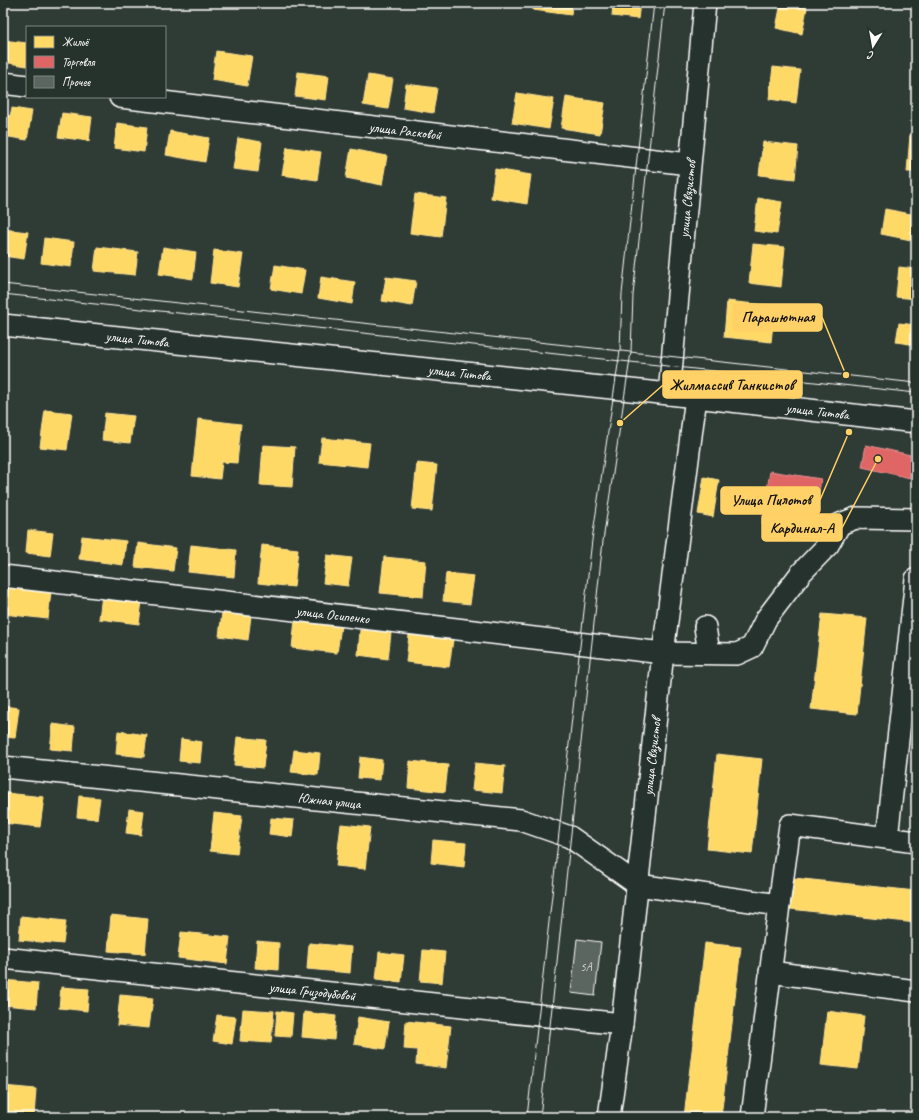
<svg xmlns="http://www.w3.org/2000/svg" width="919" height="1120" viewBox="0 0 919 1120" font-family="Caveat,sans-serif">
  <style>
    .homes { fill: #ffd966; stroke: #ffe494 }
    .shops { fill: #e06666; stroke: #e99494 }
    .building { fill: #5b6661; stroke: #fff }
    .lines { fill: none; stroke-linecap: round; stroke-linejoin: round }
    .minor-casing { stroke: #fff; stroke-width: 24 }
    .minor { stroke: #26332d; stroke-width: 21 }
    .tram { stroke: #fff; stroke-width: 1 }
    .labels { text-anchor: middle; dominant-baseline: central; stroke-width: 4; stroke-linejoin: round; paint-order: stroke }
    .number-label { font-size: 12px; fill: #d6d9d8 }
    .street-label { font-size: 14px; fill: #fff; stroke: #26332d }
    .leader { fill: none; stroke: #ffd166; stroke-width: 1.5 }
    .callout-dot { fill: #ffd166; stroke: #26332d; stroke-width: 1.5 }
    .callout { fill: #ffd166; stroke: #ffd166; stroke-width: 1.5 }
    .callout-label { font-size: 15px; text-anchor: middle; font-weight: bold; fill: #111 }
  </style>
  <rect width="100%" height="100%" fill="#2f3b35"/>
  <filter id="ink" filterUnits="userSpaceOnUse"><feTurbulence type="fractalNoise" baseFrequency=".025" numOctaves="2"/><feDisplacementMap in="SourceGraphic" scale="8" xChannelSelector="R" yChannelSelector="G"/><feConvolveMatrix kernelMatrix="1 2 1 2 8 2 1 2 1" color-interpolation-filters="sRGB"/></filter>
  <g filter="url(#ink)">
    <g class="homes">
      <path d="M533,3H572L571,15L533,10Z"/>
      <path d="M613,3H640L638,19L612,16Z"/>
      <path d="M781,3L807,8L802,34L776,28Z"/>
      <path d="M3,40L27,43V66L3,62Z"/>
      <path d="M216,51L252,56L247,86L212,80Z"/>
      <path d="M773,67L800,70L796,103L769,99Z"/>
      <path d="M298,72L329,76L326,100L295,96Z"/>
      <path d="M368,75L393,79L388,109L363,105Z"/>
      <path d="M406,84L437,88L433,113L403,108Z"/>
      <path d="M517,93L554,99L549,129L512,123Z"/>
      <path d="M566,97L605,103L600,134L561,128Z"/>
      <path d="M12,108L32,111L27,140L3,136V114L10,116Z"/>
      <path d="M62,113L92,117L89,141L58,137Z"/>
      <path d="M117,123L147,127L144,152L114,148Z"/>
      <path d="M170,131L209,138L205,162L166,155Z"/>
      <path d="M910,135L916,136V172H907Z"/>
      <path d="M238,138L262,142L258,172L233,169Z"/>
      <path d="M763,142L798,146L795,179L759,175Z"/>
      <path d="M287,147L321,152L317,180L282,175Z"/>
      <path d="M351,149L387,156L382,185L346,178Z"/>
      <path d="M495,169L531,175L527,204L491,198Z"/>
      <path d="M415,194L446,198L441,237L410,233Z"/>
      <path d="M758,198L782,202L777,234L754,231Z"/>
      <path d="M885,209L916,215V241L881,234Z"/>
      <path d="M3,229L28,232L24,259L3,256Z"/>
      <path d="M44,238L74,242L71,267L41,263Z"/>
      <path d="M753,244L785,247L781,287L749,283Z"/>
      <path d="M97,247L138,252L135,275L94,271Z"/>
      <path d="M163,247L196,252L193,279L159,274Z"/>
      <path d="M214,250L243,254L238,287L210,283Z"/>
      <path d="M275,265L305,270L301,294L271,289Z"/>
      <path d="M899,267L916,269V299L896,297Z"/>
      <path d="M321,277L355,282L352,304L318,298Z"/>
      <path d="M386,277L416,281L412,306L382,301Z"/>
      <path d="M727,301L775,306L771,342L724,337Z"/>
      <path d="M899,323L916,325V345L896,342Z"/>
      <path d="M45,410L72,413L67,450L40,447Z"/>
      <path d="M105,413L134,416L130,443L102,440Z"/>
      <path d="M198,419L241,424L237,463L222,462L220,479L192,476Z"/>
      <path d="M322,438L370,443L367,467L319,462Z"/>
      <path d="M263,445L295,447L292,487L260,485Z"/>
      <path d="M417,463L437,465L432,511L412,509Z"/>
      <path d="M704,477L719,480L713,517L698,514Z"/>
      <path d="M28,530L53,533L50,556L26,553Z"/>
      <path d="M82,536L126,541L123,565L79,559Z"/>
      <path d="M138,543L176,548L173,571L135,567Z"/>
      <path d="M191,545L236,550L234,577L188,572Z"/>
      <path d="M262,545L298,549L294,587L258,583Z"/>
      <path d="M327,555L352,558L348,586L323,583Z"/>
      <path d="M384,557L426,561L423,597L380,593Z"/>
      <path d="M446,573L474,576L470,604L443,601Z"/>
      <path d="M5,586L51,592L48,619L3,614Z"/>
      <path d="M102,595L142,601L139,624L99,619Z"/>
      <path d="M222,613L251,616L248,640L219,636Z"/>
      <path d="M822,614L867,618L857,714L811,709Z"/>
      <path d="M295,620L341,626L337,653L292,648Z"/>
      <path d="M360,630L391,633L388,659L358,655Z"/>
      <path d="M409,635L453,640L449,667L406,662Z"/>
      <path d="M3,706L19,708L15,738L3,737Z"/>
      <path d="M53,724L75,727L73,751L50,749Z"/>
      <path d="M118,731L147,735L144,757L116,754Z"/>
      <path d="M237,737L266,740L263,768L234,765Z"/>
      <path d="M181,739L202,742L200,763L179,761Z"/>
      <path d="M294,750L320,753L318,775L291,772Z"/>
      <path d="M717,754L762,759L752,854L707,849Z"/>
      <path d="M360,757L382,760L380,780L358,778Z"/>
      <path d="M410,761L448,765L445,792L408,788Z"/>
      <path d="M475,763L505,766L502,793L472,790Z"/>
      <path d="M6,793L44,797L40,827L3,823Z"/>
      <path d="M79,796L100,798L97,819L77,817Z"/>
      <path d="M129,809L144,811L141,835L126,833Z"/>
      <path d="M214,813L242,816L237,854L210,851Z"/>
      <path d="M271,818L294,820L292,837L269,834Z"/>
      <path d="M341,824L370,827L365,869L336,866Z"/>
      <path d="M433,840L466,843L464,867L431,863Z"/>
      <path d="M794,878L916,891V923L790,909Z"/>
      <path d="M111,915L148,919L145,954L108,951Z"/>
      <path d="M21,916L66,921L63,944L19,940Z"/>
      <path d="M181,932L230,937L227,964L178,958Z"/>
      <path d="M257,941L279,943L278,970L255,968Z"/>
      <path d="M309,943L352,947L350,973L307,969Z"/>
      <path d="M705,943L741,947L721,1117H684Z"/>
      <path d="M423,950L445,952L442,983L420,981Z"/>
      <path d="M379,952L404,955L401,982L376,979Z"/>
      <path d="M3,980L38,983L36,1008L3,1005Z"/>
      <path d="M61,987L89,989L87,1011L59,1008Z"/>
      <path d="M120,995L153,998L149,1028L117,1025Z"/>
      <path d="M243,1009L274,1011L271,1043L240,1041Z"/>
      <path d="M277,1011L293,1013L291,1037L275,1036Z"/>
      <path d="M827,1011L864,1016L858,1069L821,1065Z"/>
      <path d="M304,1012L336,1016L334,1040L302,1037Z"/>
      <path d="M217,1015L236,1017L232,1044L213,1041Z"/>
      <path d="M358,1017L389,1022L385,1049L354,1044Z"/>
      <path d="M406,1021L451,1026L446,1068L416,1064L417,1050L404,1049Z"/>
      <path d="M3,1086L36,1089L34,1117H3Z"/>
      <path d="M51,1112L90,1116V1117H51Z"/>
      <path d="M235,1114L263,1117H235Z"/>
    </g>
    <g class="shops">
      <path d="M866,445L915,456L910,478L862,467Z"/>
      <path d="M770,471L821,479L813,531L762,523Z"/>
    </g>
    <path class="building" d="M577,939L601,942L595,996L571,993Z"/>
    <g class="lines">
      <defs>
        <g id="minor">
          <path d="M3,83L27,86"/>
          <path id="s1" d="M120,97L689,164"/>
          <path id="s2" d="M3,325L669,394L916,422"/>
          <path id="s3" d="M669,394L705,3"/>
          <path id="s4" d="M3,576L663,653L737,654L752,647L766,619L801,573L828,545L840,524L856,518L916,519"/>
          <path d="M705,627L709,653"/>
          <path id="s5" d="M3,767L521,820L570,837L638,885L779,905L752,1117"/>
          <path d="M887,838L916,579"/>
          <path d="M779,905L790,825L916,842"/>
          <path id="s6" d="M3,958L622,1024"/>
          <path d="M770,972L916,991"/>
          <path id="s7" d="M609,1117L622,1024L663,653L696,397"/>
        </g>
      </defs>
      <use href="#minor" class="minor-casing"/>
      <use href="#minor" class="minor"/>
      <g class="tram">
        <path d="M3,284L916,383"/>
        <path d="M3,294L916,393"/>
        <path d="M527,1117L592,540L620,351L622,294L654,3"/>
        <path d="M540,1117L603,541L631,352L633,295L665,3"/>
      </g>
    </g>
  </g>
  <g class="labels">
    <g class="number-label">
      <text x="586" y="967">5А</text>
    </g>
    <g class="street-label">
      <text stroke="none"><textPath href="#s1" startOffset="287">улица Расковой</textPath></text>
      <text stroke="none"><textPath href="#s3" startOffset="196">улица Связистов</textPath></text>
      <text stroke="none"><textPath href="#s2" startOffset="135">улица Титова</textPath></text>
      <text stroke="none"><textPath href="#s2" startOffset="459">улица Титова</textPath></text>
      <text stroke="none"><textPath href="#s2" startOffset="819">улица Титова</textPath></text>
      <text stroke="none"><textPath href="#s4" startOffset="332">улица Осипенко</textPath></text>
      <text stroke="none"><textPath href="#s7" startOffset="363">улица Связистов</textPath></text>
      <text stroke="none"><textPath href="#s5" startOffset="328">Южная улица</textPath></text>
      <text stroke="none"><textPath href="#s6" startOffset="311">улица Гризодубовой</textPath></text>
    </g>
  </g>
  <path class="leader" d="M846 375L822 317M620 423L663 385M849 432L820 500M878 459L842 528"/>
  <g class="callout-dot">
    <circle cx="846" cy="375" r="4"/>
    <circle cx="620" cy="423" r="4"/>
    <circle cx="849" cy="432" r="4"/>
    <circle cx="878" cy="459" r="4"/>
  </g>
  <g class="callout">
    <rect x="733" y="304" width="89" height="27" rx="4"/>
    <rect x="663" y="371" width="139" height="27" rx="4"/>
    <rect x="721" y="487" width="99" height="27" rx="4"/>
    <rect x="762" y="514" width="80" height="27" rx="4"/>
  </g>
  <g class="callout-label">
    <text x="778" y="322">Парашютная</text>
    <text x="732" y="390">Жилмассив Танкистов</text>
    <text x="771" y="505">Улица Пилотов</text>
    <text x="802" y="533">Кардинал-А</text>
  </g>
  <rect width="919" height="1120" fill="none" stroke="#26332d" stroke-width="16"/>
  <rect x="8" y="8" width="903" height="1104" fill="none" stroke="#fff" stroke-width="1.5" filter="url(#ink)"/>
  <rect x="26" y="26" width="140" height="72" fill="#26332d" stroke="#7d8581"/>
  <rect x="34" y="36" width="20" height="12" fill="#ffd966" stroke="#7d8581"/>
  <text x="62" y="46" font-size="12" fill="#ffffff">Жильё</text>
  <rect x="34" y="56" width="20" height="12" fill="#e06666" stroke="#7d8581"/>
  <text x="62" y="66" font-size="12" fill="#ffffff">Торговля</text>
  <rect x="34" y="76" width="20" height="12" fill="#5b6661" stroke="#7d8581"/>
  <text x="62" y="86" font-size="12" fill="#ffffff">Прочее</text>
  <g transform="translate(873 46) rotate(191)" stroke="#26332d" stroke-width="3" paint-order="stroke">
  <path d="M0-3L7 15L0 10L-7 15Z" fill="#ffffff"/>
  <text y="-6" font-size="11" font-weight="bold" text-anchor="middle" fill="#ffffff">С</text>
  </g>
</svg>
